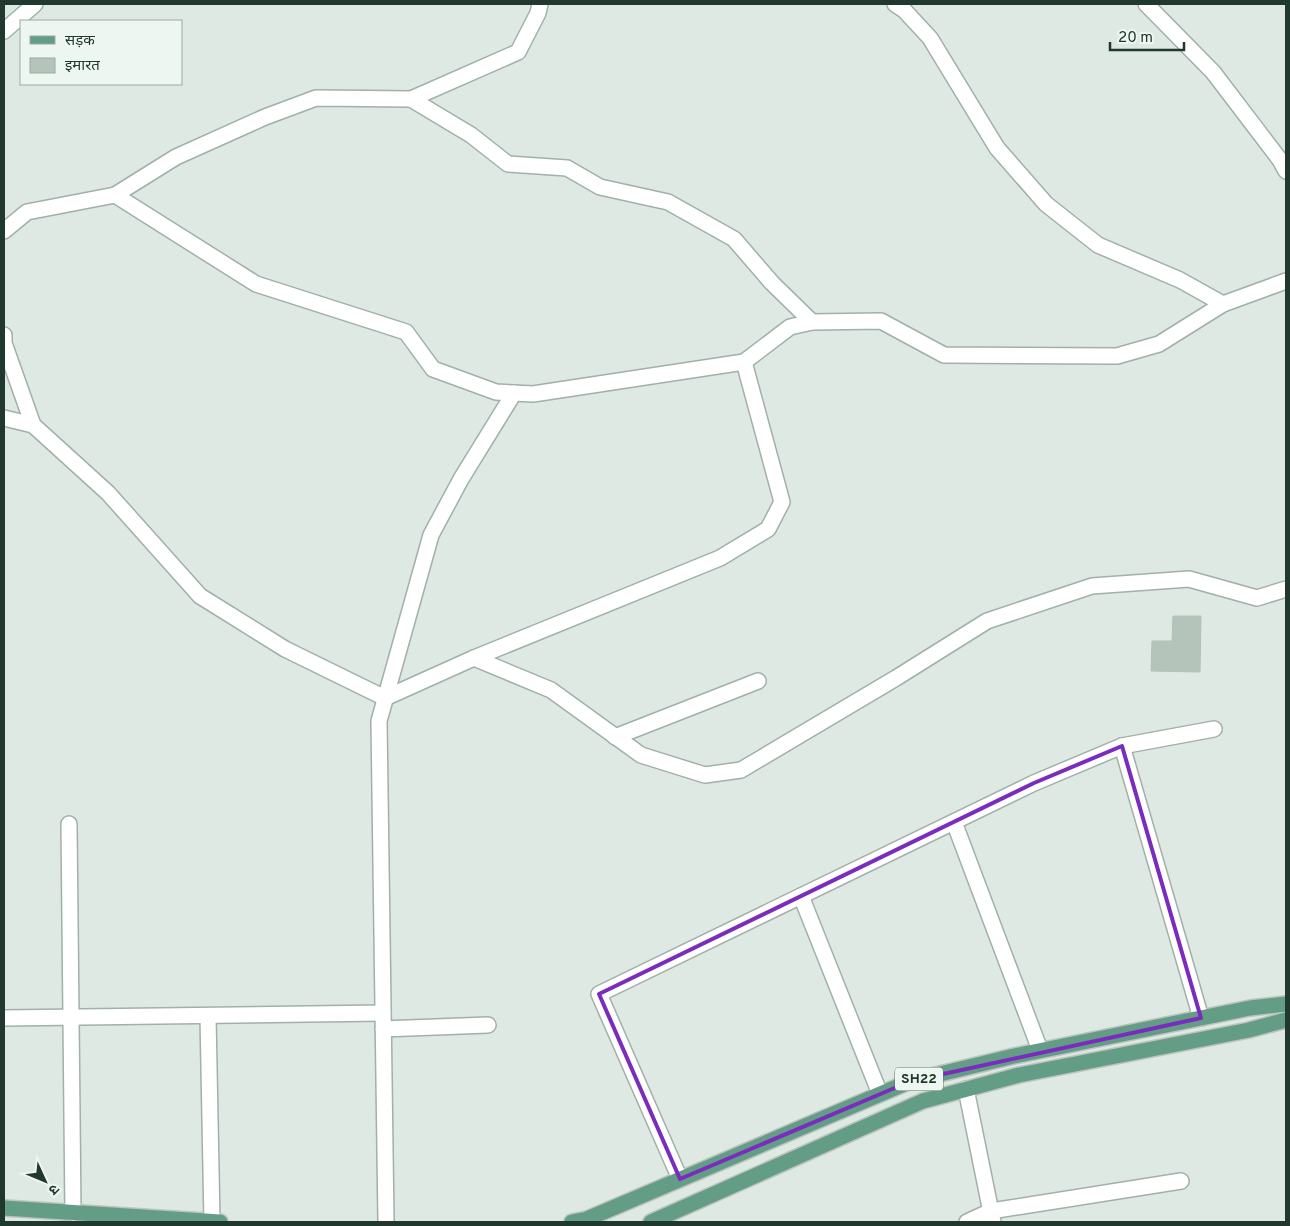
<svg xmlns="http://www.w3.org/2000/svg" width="1290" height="1226" viewBox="0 0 1290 1226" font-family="Overpass,'Noto Sans Devanagari',sans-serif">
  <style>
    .building { fill: #b4c4bb; stroke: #b1c2b8 }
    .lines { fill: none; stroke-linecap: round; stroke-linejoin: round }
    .street-casing { stroke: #a1b0a9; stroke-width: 18 }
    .secondary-casing { stroke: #9eb4a9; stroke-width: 18 }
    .primary-casing { stroke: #bcc3c0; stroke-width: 18 }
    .street { stroke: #fff; stroke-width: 15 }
    .secondary { stroke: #fff; stroke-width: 15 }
    .primary { stroke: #649d86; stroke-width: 15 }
    .marked { fill: none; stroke: #7b2cbf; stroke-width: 4; stroke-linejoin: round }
    .labels { text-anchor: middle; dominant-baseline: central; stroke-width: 5; stroke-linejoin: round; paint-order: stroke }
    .shield { fill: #eef6f1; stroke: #5e7168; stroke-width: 1 }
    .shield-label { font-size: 14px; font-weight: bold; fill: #20382e }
  </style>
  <rect width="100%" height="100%" fill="#dee9e3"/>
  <path class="building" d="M1173,616H1201L1200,672L1151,671L1152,641H1172Z"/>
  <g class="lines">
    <defs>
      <g id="street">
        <path d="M895,4L904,10L930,38L997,148L1046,204L1098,245L1180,280L1223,304"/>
        <path d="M1146,4L1213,72L1280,160L1286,171"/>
        <path d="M411,99L471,135L508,164L567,168L600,187L668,202L734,239L772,283L812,322"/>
        <path d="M115,195L256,284L406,332L433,369L496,392L533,394L744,362L790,327L812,322L881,321L944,355L1117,356L1159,344L1223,304L1286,281"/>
        <path d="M4,231L27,212L115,195L176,157L265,117L316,98L411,99L518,52L538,13L540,4"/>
        <path d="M4,335V343L33,425"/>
        <path d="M4,418L33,425L108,493L200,596L285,649L385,698L474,658L720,558L768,529L782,502L744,362"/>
        <path d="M474,658L551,690L641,755L705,775L741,770L896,678L987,621L1092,586L1189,579L1257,598L1286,589"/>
        <path d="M615,737L758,681"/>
        <path d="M1122,746L1201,1018"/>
        <path d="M954,822L1040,1050"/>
        <path d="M69,824L73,1213"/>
        <path d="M801,896L880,1094"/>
        <path d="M208,1016L212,1222"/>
        <path d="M4,1018L383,1013"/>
        <path d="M383,1029L488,1025"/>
        <path d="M966,1089L993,1222"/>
        <path d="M680,1179L599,994L1034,783L1122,746L1214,729"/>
        <path d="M386,1222L379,721L431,535L461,479L514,393"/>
        <path d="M967,1222L991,1211L1181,1181"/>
      </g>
      <path id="secondary" d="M4,31L35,4"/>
      <g id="primary">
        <path d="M4,1208L220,1222"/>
        <path d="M572,1222L587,1219L911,1081L1014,1056L1250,1008L1286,1004"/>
        <path d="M651,1222L923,1101L1019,1075L1249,1030L1286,1020"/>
      </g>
    </defs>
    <use href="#street" class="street-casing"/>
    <use href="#secondary" class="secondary-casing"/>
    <use href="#primary" class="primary-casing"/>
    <use href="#street" class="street"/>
    <use href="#secondary" class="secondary"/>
    <use href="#primary" class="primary"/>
  </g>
  <path class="marked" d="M1122,746L1201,1018L911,1081L680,1179L599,994L1034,783Z"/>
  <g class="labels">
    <rect class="shield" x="895" y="1067.5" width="48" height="23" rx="4"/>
    <g class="shield-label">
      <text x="919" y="1079">SH22</text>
    </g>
  </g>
  <rect width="1290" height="1226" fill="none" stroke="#20382e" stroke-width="10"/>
  <rect x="20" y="20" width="162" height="65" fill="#eef6f1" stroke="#9caaa3"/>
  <rect x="30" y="36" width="25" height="8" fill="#649d86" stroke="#9caaa3"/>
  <text x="65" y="45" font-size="15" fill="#20382e">सड़क</text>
  <rect x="30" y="58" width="25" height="15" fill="#b4c4bb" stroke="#9caaa3"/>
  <text x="65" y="70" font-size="15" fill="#20382e">इमारत</text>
  <g transform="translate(45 1181) rotate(134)" stroke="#eef6f1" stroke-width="4" paint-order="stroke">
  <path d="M0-4L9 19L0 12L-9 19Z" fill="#20382e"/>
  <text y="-8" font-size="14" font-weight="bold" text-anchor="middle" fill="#20382e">उ</text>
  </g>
  <path d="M1110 42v8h74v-8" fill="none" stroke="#20382e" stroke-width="2.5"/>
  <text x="1118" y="42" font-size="15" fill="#20382e" stroke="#eef6f1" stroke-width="4" paint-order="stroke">20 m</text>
</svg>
